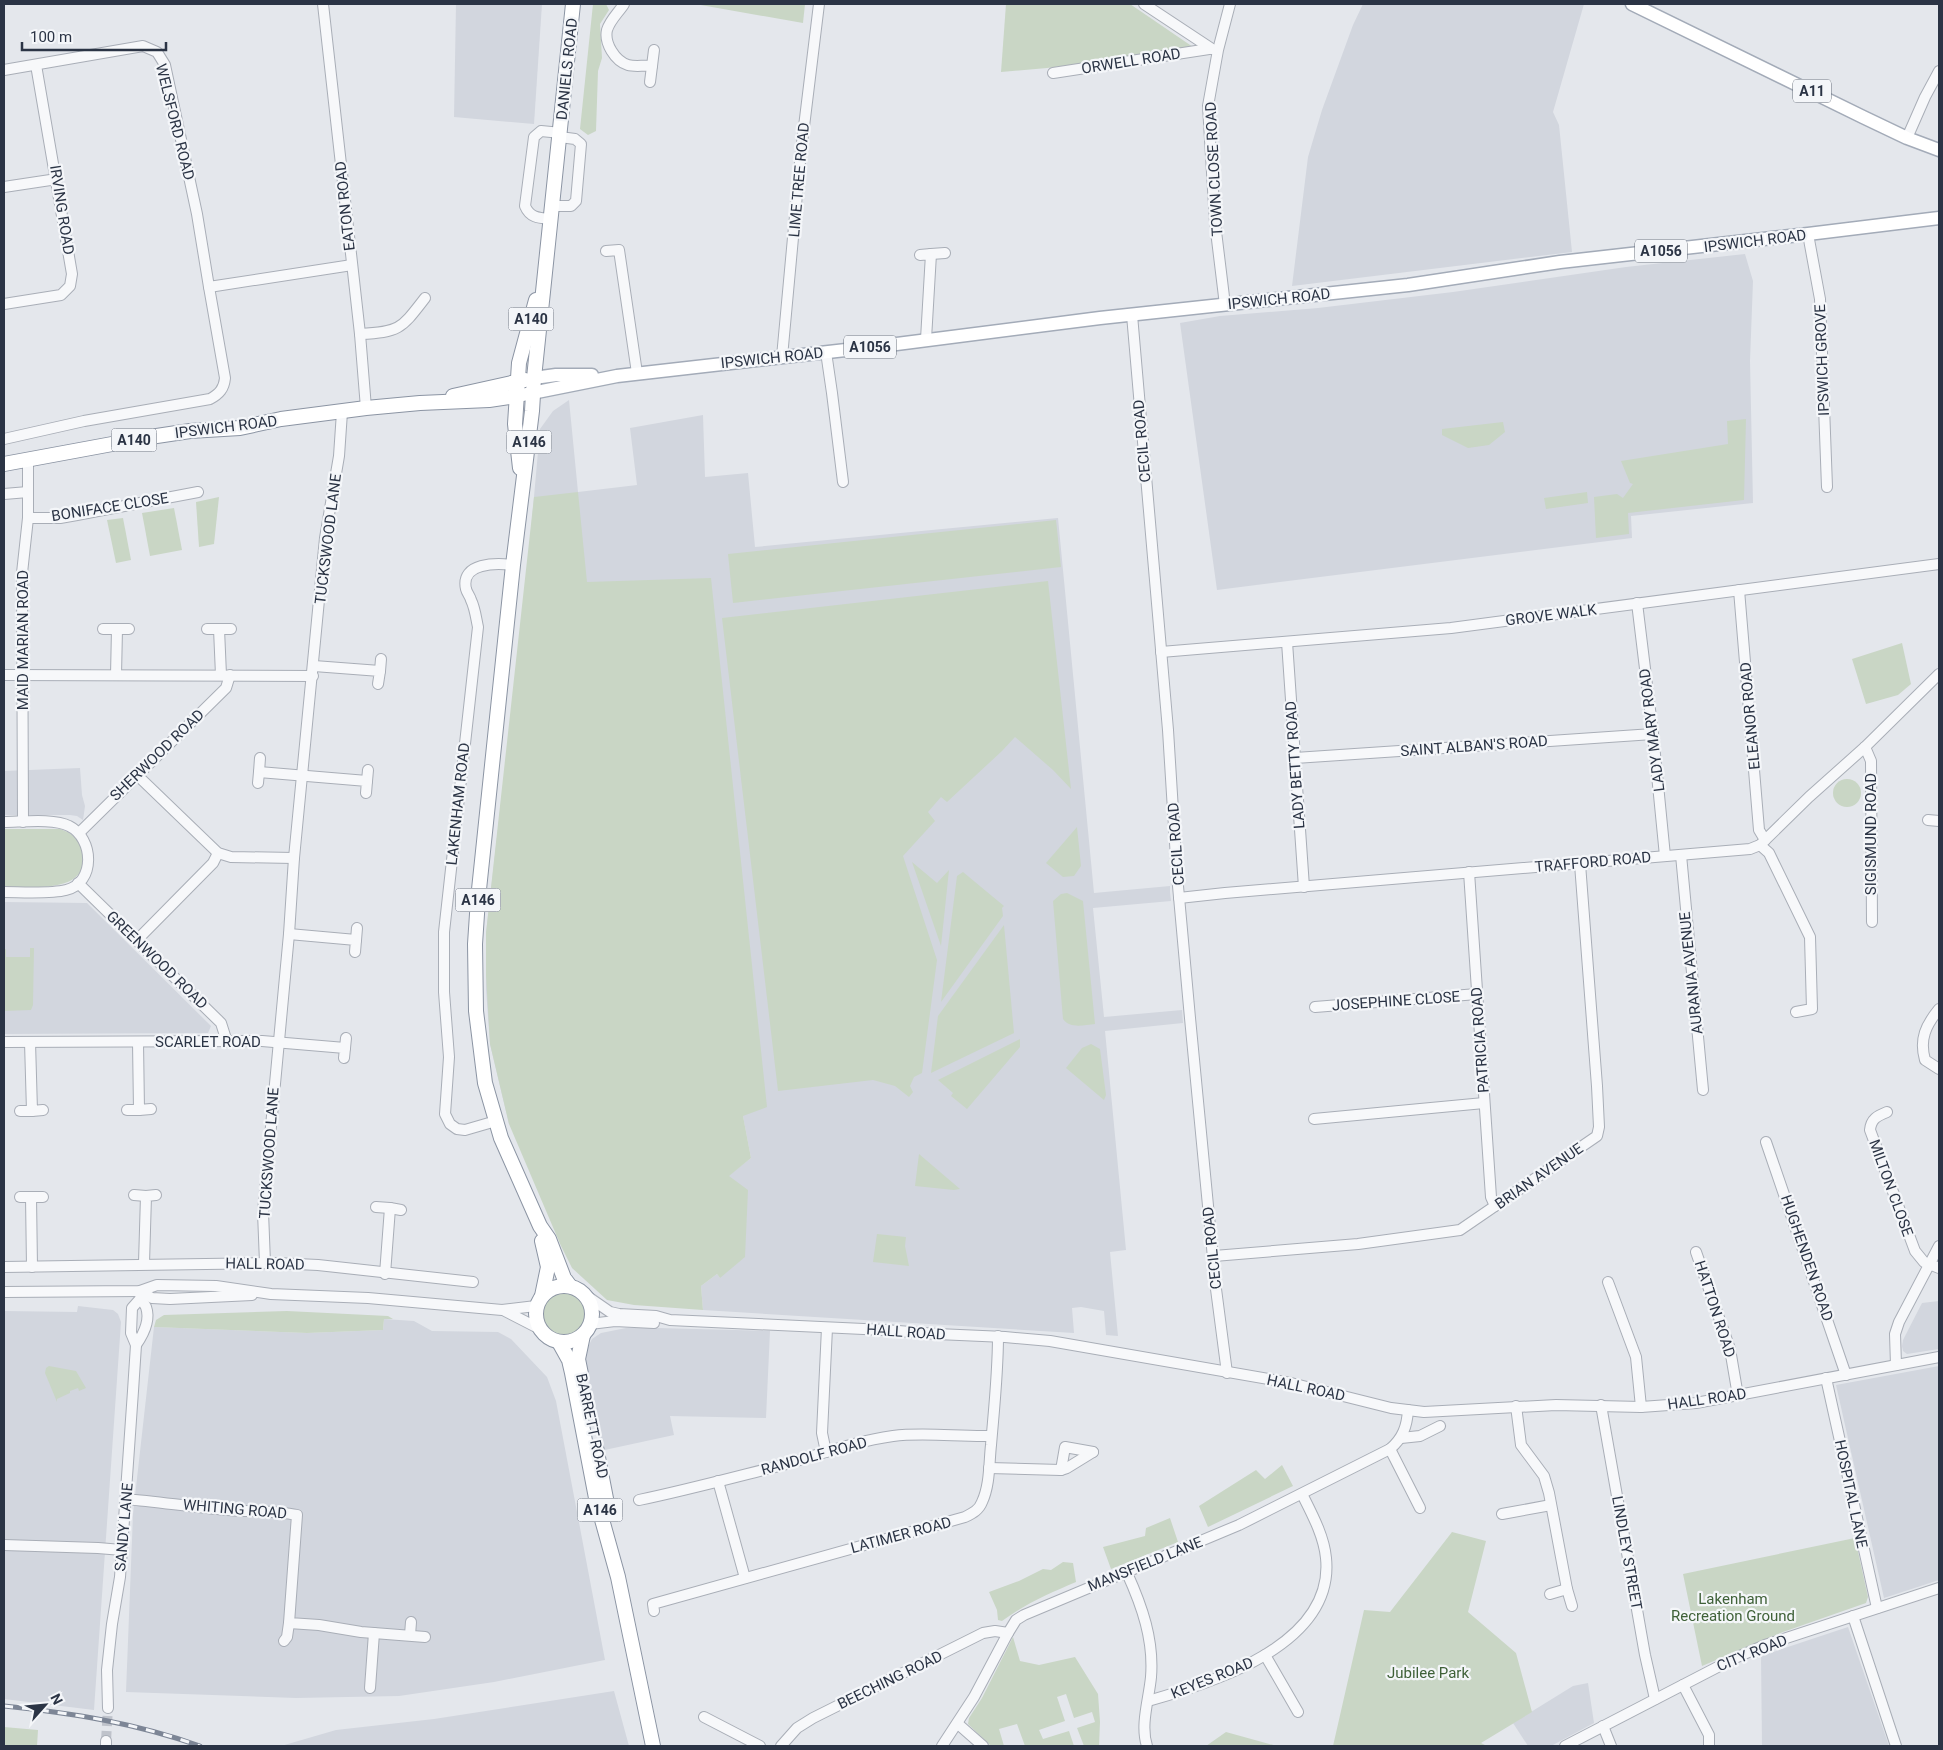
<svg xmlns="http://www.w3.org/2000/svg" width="1943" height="1750" viewBox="0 0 1943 1750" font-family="Roboto,sans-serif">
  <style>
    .built { fill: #d2d6de }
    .green { fill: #c9d6c5 }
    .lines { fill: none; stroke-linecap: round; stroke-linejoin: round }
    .minor-tunnel { stroke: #bfc3cb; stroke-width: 10; stroke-dasharray: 10 5; stroke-linecap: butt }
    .minor-casing { stroke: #a9aeb7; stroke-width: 12 }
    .major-casing { stroke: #a3abb8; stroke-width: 15 }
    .highway-casing { stroke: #8b94a3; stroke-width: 16 }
    .minor { stroke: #f7f8fa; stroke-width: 10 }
    .major { stroke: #fff; stroke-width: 12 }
    .highway { stroke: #fff; stroke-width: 14 }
    .rail-casing { stroke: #7d8696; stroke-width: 5 }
    .rail { stroke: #f4f6f9; stroke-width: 3; stroke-dasharray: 9; stroke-linecap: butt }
    .labels { text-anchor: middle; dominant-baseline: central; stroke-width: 4.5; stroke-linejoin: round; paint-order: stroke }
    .shield { fill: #f4f6f9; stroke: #676e7b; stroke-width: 1 }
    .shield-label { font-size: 14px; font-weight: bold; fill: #2b3445 }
    .street-label { font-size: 15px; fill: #2b3445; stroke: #f4f6f9 }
    .park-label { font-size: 15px; fill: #3f6138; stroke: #f4f6f9 }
  </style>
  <rect width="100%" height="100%" fill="#e4e7ec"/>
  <g class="built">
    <path d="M456,4H542L534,124L454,117Z"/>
    <path d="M1363,4H1584L1553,112L1559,125L1572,252L1292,286L1308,157L1322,110L1353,25Z"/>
    <path d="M1745,254L1753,281L1750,361L1753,503L1631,516L1632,538L1217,590L1180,323L1220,316L1318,308L1453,292L1626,267Z"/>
    <path d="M569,400L578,492L637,485L630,428L703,415L705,477L748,473L755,547L1058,518L1094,893L1170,886V892L1171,901L1093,908L1104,1017L1182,1010L1183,1023L1105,1031L1126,1250L1110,1252L1118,1336L1106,1335L1104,1311L1081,1307L1072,1308L1074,1333L703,1310L701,1286L717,1274L720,1278L728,1176L751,1158L743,1116L509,1124L490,1044L486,989V933L527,576L540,429L553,411Z"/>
    <path d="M80,768L82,795L85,806L83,820L77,816L70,815H4V771Z"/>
    <path d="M4,902L87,903L211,1026L208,1033L4,1034Z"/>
    <path d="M1939,1301V1349L1907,1354L1903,1351L1902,1346L1903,1340L1922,1303Z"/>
    <path d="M78,1306L113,1310L118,1314L121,1322L94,1710L4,1699V1311L77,1312Z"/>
    <path d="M384,1319L414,1321L432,1331L498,1332L511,1339L547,1377L556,1401L605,1660L494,1682L399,1696L296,1698L126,1692L133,1514L154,1327L307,1333L383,1330Z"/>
    <path d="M626,1328H657L770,1331L766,1418L670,1416L674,1435L600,1451L586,1360L587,1349L592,1339L601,1333Z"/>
    <path d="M1939,1366V1580L1884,1598L1836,1385Z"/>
    <path d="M1848,1627L1889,1746H1762L1761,1656Z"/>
    <path d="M1588,1683L1594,1723L1551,1746H1528L1513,1723L1573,1686Z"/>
    <path d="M614,1691L629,1746H281L336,1730L434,1719Z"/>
  </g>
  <g class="green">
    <path d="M593,4H606L609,10L600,24L602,58L598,71L596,131L588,135L580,129Z"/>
    <path d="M695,4H805L803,23Z"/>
    <path d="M1006,4H1130L1193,47L1190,49L1047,68L1001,72Z"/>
    <path d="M1746,419L1744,500L1628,513L1629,534L1596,538L1594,497L1617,494L1623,498L1633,484L1630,483L1621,461L1728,444L1727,421Z"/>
    <path d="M1503,422L1505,432L1489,445L1468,448L1442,435V429Z"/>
    <path d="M578,492L587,582L711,578L767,1107L743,1116L751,1158L729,1176L748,1190L745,1257L720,1278L717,1274L701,1286L703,1310L634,1305L607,1300L572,1268L561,1246L509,1124L490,1044L486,975V933L534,497Z"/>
    <path d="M1587,492L1588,503L1546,509L1544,498Z"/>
    <path d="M219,497L214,544L199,547L196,502Z"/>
    <path d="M174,508L182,550L150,556L142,513Z"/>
    <path d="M123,518L131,560L116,563L107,520Z"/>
    <path d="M1056,520L1061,567L733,603L728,554Z"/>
    <path d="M1048,581L1071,789L1053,770L1015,737L1002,751L947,802L941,797L928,812L935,821L903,856L937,960L922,1073L914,1077L910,1086L913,1092L909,1097L895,1086L873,1080L778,1091L722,618Z"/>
    <path d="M1902,643L1911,684L1898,695L1866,704L1852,659Z"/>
    <circle cx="1847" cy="793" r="14"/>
    <path d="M1077,827L1081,866L1074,876L1063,877L1046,863Z"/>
    <path d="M4,829H60C72,833 81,840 83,853C90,895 29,886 4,887Z"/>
    <path d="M912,862L937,883L949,870L941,946Z"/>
    <path d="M963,872L1004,906L1002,908L1003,916L941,1002L957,876Z"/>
    <path d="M1067,893L1083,901L1095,1024C1084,1025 1070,1029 1063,1019L1053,901L1061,894Z"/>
    <path d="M1004,925L1014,1033L931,1073L938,1016Z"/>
    <path d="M30,948H34L33,1005L31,1010L4,1011V949H6V957H30Z"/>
    <path d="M1020,1039V1047L967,1109L951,1096L953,1093L938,1080Z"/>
    <path d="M1091,1044L1100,1049L1106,1095L1104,1100L1066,1068L1082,1048Z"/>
    <path d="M919,1154L960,1189L954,1190L915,1186Z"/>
    <path d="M877,1234L906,1237L905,1246L909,1266L873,1262Z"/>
    <circle cx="563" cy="1314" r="22"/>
    <path d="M287,1311L388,1316L393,1319H384L383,1330L307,1333L154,1327L156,1320L164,1315Z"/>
    <path d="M49,1366L76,1371L86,1388L79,1391L78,1388L70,1391V1393L57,1399V1402L45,1373L46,1368Z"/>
    <path d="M1282,1465L1293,1486L1208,1527L1199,1506L1256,1470L1265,1479Z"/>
    <path d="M1170,1518L1178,1542L1111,1569L1103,1547L1145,1536L1146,1528Z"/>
    <path d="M1452,1532L1486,1541L1468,1612L1516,1653L1532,1712L1481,1743L1487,1746H1333L1364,1610L1390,1612Z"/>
    <path d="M1855,1538L1868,1597L1866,1603L1783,1632L1702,1666L1683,1574Z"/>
    <path d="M1063,1562L1073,1563L1076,1582C1050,1593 1025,1604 1002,1621L998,1620L997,1610L989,1592L1019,1581L1043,1569L1051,1570Z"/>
    <path d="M1013,1637L1020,1661L1039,1665L1075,1657L1098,1694L1100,1722L1099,1746H1084L1077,1728L1095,1722L1092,1712L1074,1718L1066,1694L1057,1697L1065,1721L1039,1730L1043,1739L1069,1731L1074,1746H1025L1017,1724L999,1729L1004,1746H991L968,1724L969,1718L982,1698Z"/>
    <path d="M4,1727L38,1730L37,1746H4Z"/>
    <path d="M1226,1732L1277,1746H1206Z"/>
  </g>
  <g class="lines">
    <path class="minor-tunnel" d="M106,1741L108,1708"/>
    <defs>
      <g id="minor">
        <path d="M323,4L360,334L366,408"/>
        <path d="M624,4C619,12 610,20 607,30C604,43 615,61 628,65C635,67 644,65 652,66"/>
        <path d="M1144,4L1212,49"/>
        <path d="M4,70L143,46L157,52L165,65L197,214L209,287L352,265"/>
        <path d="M1053,73L1209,49"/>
        <path d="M650,82L654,50"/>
        <path d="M1907,138L1925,97L1939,71"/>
        <path d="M4,187L57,179"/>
        <path d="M553,206H571L576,201L581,144L575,139L560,137"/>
        <path d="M551,219C539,218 530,218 525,206L534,137L541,131L561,133"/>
        <path d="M1808,234L1820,299L1827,487"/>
        <path d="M606,251L619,250L637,373"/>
        <path d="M931,254L945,253"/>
        <path d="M920,255L931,254L926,339"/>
        <path d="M4,304L61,295L70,286L72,274L36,65"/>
        <path d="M1225,305L1215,223L1208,106L1218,50L1230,4"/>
        <path d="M1132,315L1168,730L1177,875L1190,1018L1216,1289L1227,1373"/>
        <path d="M360,334C400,332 401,329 425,298"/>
        <path d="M826,352L832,393L843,482"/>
        <path d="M782,357L801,151L819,4"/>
        <path d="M4,439L84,421L210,399C219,394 224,389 225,378L209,287"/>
        <path d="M4,494L28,492"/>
        <path d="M28,518H60L77,515L198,492"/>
        <path d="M1739,590L1759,830L1765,840"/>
        <path d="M1637,603L1653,734L1665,856"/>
        <path d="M103,629H117"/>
        <path d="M207,629H219"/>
        <path d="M1287,642L1304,887"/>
        <path d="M1161,652L1451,628L1939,564"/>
        <path d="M314,666L380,671L378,684"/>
        <path d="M380,671L381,659"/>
        <path d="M4,675L313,676"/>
        <path d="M116,675L117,629H129"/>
        <path d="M221,675L219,629H231"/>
        <path d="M1865,747L1871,761L1872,922"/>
        <path d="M1295,758L1653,734"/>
        <path d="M259,772L260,758"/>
        <path d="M137,775L218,853L231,857L294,858"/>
        <path d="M367,781L368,770"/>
        <path d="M258,783L259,772L367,781L366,793"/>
        <path d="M1928,820L1939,821"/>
        <path d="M4,822C21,822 54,818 69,826C94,838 96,883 66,890C51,894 20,892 4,892"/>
        <path d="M23,822L22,573L28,518V459"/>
        <path d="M79,833L226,688L230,675"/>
        <path d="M1760,845L1769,853L1810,937L1812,1009L1796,1012"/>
        <path d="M1681,855L1703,1090"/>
        <path d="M1469,872L1491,1197L1495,1206"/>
        <path d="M78,883L221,1023L227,1042"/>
        <path d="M1179,898L1225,893L1750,849L1760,845L1809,797L1865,747L1939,674"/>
        <path d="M289,934L356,940L355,952"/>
        <path d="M356,940L357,928"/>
        <path d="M136,941L213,863L218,853"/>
        <path d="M1315,1007L1477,994"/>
        <path d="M1939,1009C1926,1025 1919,1039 1925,1060L1939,1069"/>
        <path d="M4,1042L262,1041L345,1048L344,1058"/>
        <path d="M30,1042L32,1111L43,1110"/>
        <path d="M138,1042L139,1110L151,1109"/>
        <path d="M345,1048L346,1038"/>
        <path d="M127,1110H139"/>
        <path d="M20,1111H32"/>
        <path d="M1887,1112C1877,1116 1871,1119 1870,1130L1915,1251L1924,1262L1939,1268"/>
        <path d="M1314,1119L1484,1103"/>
        <path d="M496,1121L465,1130L457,1129L450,1124L445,1114L449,1057L444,992V932L478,627C476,618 475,608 471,600C470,596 467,593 466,589C460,562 497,563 513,565"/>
        <path d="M1766,1142L1846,1375"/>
        <path d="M134,1195L146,1196"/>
        <path d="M20,1197H31"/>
        <path d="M376,1207L390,1208"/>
        <path d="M1696,1252L1730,1349L1738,1396"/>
        <path d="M1214,1256L1358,1244L1460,1230L1597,1136L1599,1127L1597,1086L1580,864"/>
        <path d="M144,1263L146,1196L156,1195"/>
        <path d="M265,1263L263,1212L289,934L294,858L325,538L339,456L342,412"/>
        <path d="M4,1267L276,1263L318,1265L473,1282"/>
        <path d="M32,1267L31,1197H43"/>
        <path d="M385,1274L390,1208L401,1210"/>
        <path d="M1608,1282L1636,1357L1641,1407"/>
        <path d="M140,1291L152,1298L170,1299L252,1295"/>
        <path d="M4,1292L140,1291L157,1285L216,1286L271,1294L368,1298L502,1310L536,1306"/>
        <path d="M584,1294L610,1312L619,1314L656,1316L670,1320L885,1330L937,1334L1005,1337L1050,1341L1291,1383L1391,1408L1424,1412L1556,1405L1641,1407L1696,1403L1939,1357"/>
        <path d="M505,1311L540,1329"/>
        <path d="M590,1324L615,1321L654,1323"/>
        <path d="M136,1345C143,1335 151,1321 146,1307C143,1301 140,1299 140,1292"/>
        <path d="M1896,1365L1895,1334L1899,1322L1939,1246"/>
        <path d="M1826,1378L1877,1608"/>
        <path d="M1601,1405L1645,1655L1655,1699"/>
        <path d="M1516,1406L1521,1445L1544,1476L1549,1493L1567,1589L1572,1606"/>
        <path d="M1401,1438L1420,1436L1440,1426"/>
        <path d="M1390,1449L1420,1508"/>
        <path d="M826,1452L822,1433L827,1328"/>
        <path d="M989,1468L1061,1470L1067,1468L1093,1452"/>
        <path d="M1061,1470L1065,1447L1093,1452"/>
        <path d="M718,1481L745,1578"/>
        <path d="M126,1499C159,1502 193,1507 227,1510C250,1512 274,1510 297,1515L289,1623L319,1625L361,1632L425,1637"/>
        <path d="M639,1500C687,1490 735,1477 783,1465C818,1455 856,1441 893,1436C925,1432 959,1437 991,1436"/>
        <path d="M1502,1514L1551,1505"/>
        <path d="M4,1545L98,1548L122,1550"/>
        <path d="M1127,1573C1142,1606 1154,1640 1151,1677C1149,1699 1140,1725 1147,1746"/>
        <path d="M1550,1594L1567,1589"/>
        <path d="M654,1611L653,1604L965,1517C973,1513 979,1510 982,1502C990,1485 989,1463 991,1445C994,1409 998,1373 998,1336"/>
        <path d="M1853,1616L1896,1746"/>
        <path d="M410,1635L411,1622"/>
        <path d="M284,1641L287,1637L289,1623"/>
        <path d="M1265,1655L1298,1712"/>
        <path d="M1683,1685L1709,1735V1746"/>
        <path d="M370,1688L374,1633"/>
        <path d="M1148,1701C1212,1683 1335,1645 1326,1558C1324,1536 1312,1514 1302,1494"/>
        <path d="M108,1708L107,1670L112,1624L120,1577L133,1391L136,1345L131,1333L132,1308L140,1299"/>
        <path d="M704,1717L760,1746"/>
        <path d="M958,1724L983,1746"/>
        <path d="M1603,1726L1611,1746"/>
        <path d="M106,1746V1741"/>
        <path d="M781,1746L797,1728L813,1718L983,1633L995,1631L1008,1633"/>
        <path d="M942,1746L974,1697L1008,1633L1016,1620L1024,1615L1239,1525L1390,1449C1403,1438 1407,1426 1408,1410"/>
        <path d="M1565,1746L1735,1658L1765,1645L1939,1588"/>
      </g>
      <g id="major">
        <path d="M1632,4L1863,117L1907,138L1939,150"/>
        <path d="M534,378L556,375H592"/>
        <path d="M517,396L617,376L881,346L1100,318L1408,285L1560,262L1808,234L1939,218"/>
      </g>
      <g id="highway">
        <path d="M453,396L525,380"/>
        <path d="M4,464L150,437L190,431L240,428L281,419L366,408L420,403L489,400L517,396"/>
        <path d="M520,468L515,424L519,363L536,300"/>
        <circle cx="564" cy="1314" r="28"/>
        <path d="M570,1286L564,1278L549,1239L540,1226L501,1138L485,1083L476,1011L475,944L478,899L513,565L532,411L534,378L573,4"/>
        <path d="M542,1296L548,1267L542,1241"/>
        <path d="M559,1342L569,1360L572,1373L596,1498L618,1577L653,1746"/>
        <path d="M581,1374L578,1359L583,1335"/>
        <path d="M596,1447L609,1514"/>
      </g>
    </defs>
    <use href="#minor" class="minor-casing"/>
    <use href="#major" class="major-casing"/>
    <use href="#highway" class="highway-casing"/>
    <use href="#minor" class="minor"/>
    <use href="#major" class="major"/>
    <use href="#highway" class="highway"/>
    <defs>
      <path id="rail" d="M4,1706C72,1713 135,1723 200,1746"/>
    </defs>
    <use href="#rail" class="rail-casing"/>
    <use href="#rail" class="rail"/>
  </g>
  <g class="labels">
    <g class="shield">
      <rect x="1793" y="79.5" width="38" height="23" rx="4"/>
      <rect x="1635" y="239.5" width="52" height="23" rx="4"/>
      <rect x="508.5" y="307.5" width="45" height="23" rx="4"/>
      <rect x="844" y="335.5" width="52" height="23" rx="4"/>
      <rect x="111.5" y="428.5" width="45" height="23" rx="4"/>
      <rect x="506.5" y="430.5" width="45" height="23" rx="4"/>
      <rect x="455.5" y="888.5" width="45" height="23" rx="4"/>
      <rect x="577.5" y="1498.5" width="45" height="23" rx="4"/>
    </g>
    <g class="shield-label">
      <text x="1812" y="91">A11</text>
      <text x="1661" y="251">A1056</text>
      <text x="531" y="319">A140</text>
      <text x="870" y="347">A1056</text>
      <text x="134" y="440">A140</text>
      <text x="529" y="442">A146</text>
      <text x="478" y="900">A146</text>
      <text x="600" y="1510">A146</text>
    </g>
    <g class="street-label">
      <text transform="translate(1131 61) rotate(-9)">ORWELL ROAD</text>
      <text transform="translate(567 69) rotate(-84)">DANIELS ROAD</text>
      <text transform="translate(175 122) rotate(76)">WELSFORD ROAD</text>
      <text transform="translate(1214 169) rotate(-93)">TOWN CLOSE ROAD</text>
      <text transform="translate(799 180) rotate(-85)">LIME TREE ROAD</text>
      <text transform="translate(345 206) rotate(-96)">EATON ROAD</text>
      <text transform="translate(62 210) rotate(81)">IRVING ROAD</text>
      <text transform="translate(1755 241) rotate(-7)">IPSWICH ROAD</text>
      <text transform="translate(1279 299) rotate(-6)">IPSWICH ROAD</text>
      <text transform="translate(772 358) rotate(-6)">IPSWICH ROAD</text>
      <text transform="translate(1822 360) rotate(-92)">IPSWICH GROVE</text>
      <text transform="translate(226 427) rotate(-7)">IPSWICH ROAD</text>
      <text transform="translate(1142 441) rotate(-95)">CECIL ROAD</text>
      <text transform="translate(110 507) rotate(-9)">BONIFACE CLOSE</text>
      <text transform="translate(328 539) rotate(-83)">TUCKSWOOD LANE</text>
      <text transform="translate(1551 615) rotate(-7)">GROVE WALK</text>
      <text transform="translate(23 640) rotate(-90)">MAID MARIAN ROAD</text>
      <text transform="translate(1750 716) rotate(-95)">ELEANOR ROAD</text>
      <text transform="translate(1652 730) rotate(-97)">LADY MARY ROAD</text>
      <text transform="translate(1474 746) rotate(-4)">SAINT ALBAN'S ROAD</text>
      <text transform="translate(157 755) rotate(-44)">SHERWOOD ROAD</text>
      <text transform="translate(1295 765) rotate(-94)">LADY BETTY ROAD</text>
      <text transform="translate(458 804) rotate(-84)">LAKENHAM ROAD</text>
      <text transform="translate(1871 834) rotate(-90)">SIGISMUND ROAD</text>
      <text transform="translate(1176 844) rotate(-94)">CECIL ROAD</text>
      <text transform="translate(1593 862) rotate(-5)">TRAFFORD ROAD</text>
      <text transform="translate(157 960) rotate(44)">GREENWOOD ROAD</text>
      <text transform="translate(1691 973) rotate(-96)">AURANIA AVENUE</text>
      <text transform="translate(1396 1001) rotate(-4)">JOSEPHINE CLOSE</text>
      <text transform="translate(1480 1040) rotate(-94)">PATRICIA ROAD</text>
      <text x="208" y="1042">SCARLET ROAD</text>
      <text transform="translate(269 1153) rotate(-86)">TUCKSWOOD LANE</text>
      <text transform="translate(1539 1176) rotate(-35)">BRIAN AVENUE</text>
      <text transform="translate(1891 1188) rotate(70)">MILTON CLOSE</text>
      <text transform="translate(1212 1248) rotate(-96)">CECIL ROAD</text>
      <text transform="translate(1807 1258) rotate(71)">HUGHENDEN ROAD</text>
      <text transform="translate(265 1264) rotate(1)">HALL ROAD</text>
      <text transform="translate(1715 1309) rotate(72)">HATTON ROAD</text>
      <text transform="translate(906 1332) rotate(4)">HALL ROAD</text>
      <text transform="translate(1306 1388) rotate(12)">HALL ROAD</text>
      <text transform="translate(1707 1399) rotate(-8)">HALL ROAD</text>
      <text transform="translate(592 1426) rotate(78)">BARRETT ROAD</text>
      <text transform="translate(814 1456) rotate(-15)">RANDOLF ROAD</text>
      <text transform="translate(1851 1494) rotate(78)">HOSPITAL LANE</text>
      <text transform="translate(235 1509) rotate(5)">WHITING ROAD</text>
      <text transform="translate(124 1527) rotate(-85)">SANDY LANE</text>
      <text transform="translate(901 1535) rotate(-15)">LATIMER ROAD</text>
      <text transform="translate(1627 1553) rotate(80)">LINDLEY STREET</text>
      <text transform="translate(1145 1564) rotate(-22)">MANSFIELD LANE</text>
      <text transform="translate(1752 1653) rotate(-22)">CITY ROAD</text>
      <text transform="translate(1212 1678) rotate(-22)">KEYES ROAD</text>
      <text transform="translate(890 1680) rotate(-26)">BEECHING ROAD</text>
    </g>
    <g class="park-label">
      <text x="1733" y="1599">Lakenham<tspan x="1733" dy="17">Recreation Ground</tspan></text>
      <text x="1428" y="1673">Jubilee Park</text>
    </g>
  </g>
  <rect width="1943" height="1750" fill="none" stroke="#2b3445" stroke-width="10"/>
  <g transform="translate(45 1705) rotate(63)" stroke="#f4f6f9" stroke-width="4" paint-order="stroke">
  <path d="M0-4L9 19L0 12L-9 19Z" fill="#2b3445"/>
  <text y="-8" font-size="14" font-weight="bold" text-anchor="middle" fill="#2b3445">N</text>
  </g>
  <path d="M22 42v8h144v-8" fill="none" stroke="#2b3445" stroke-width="2.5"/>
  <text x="30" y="42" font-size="15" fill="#2b3445" stroke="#f4f6f9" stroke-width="4" paint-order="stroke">100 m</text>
</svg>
